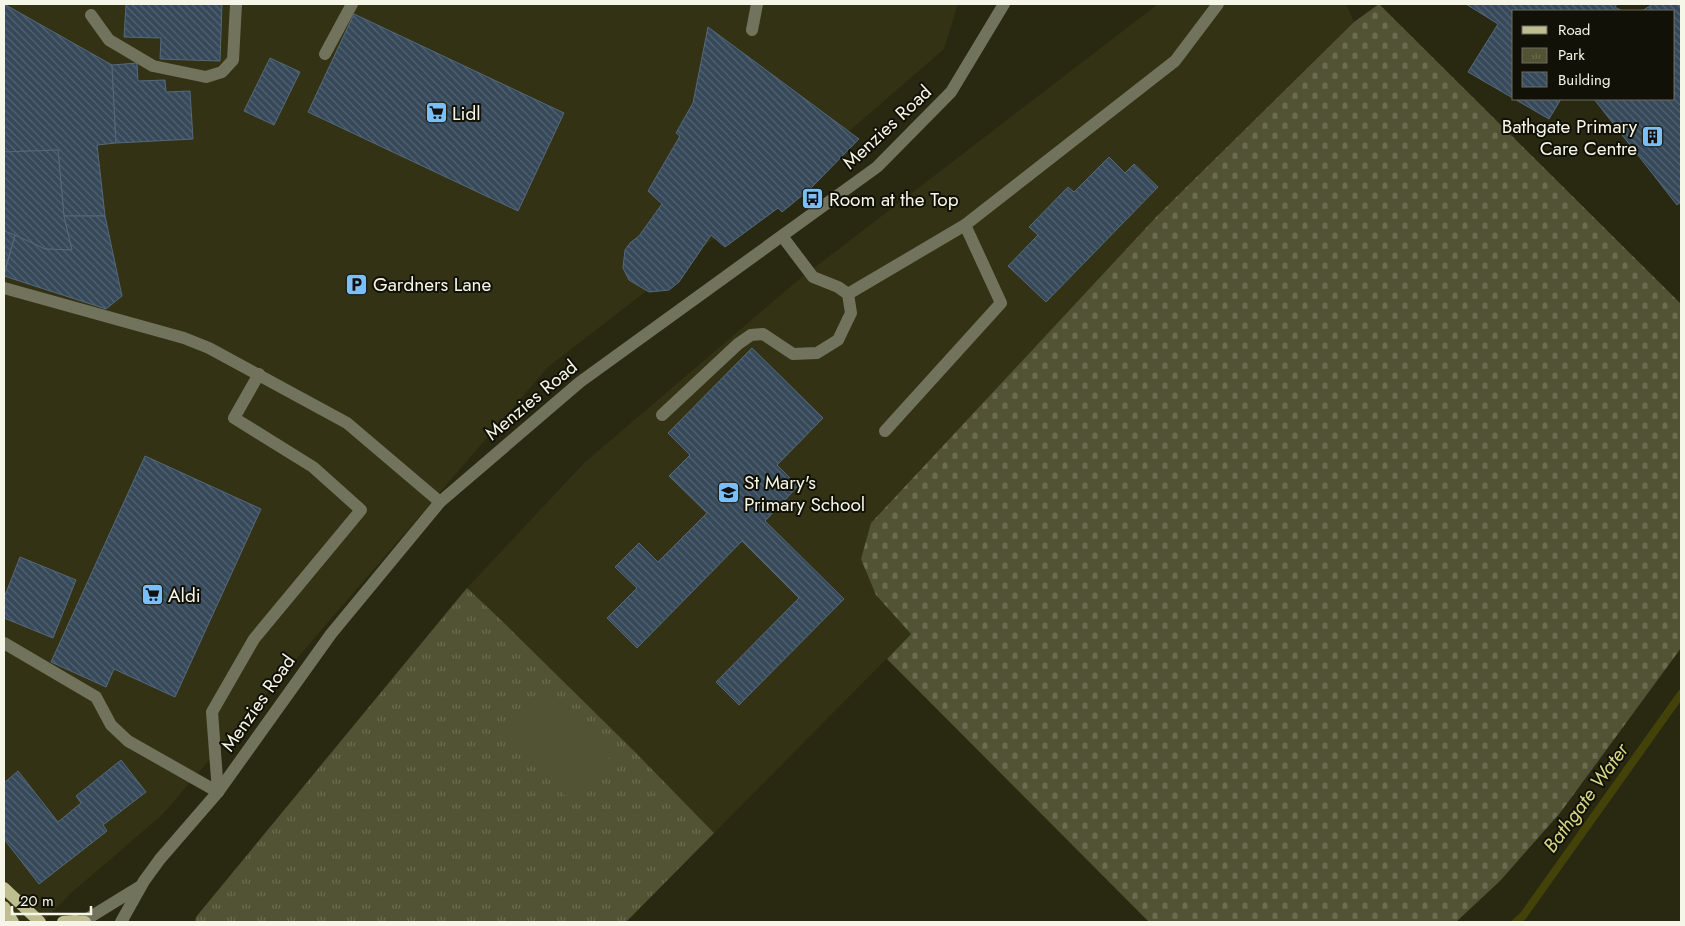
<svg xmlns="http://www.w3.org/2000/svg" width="1685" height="926" viewBox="0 0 1685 926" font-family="Jost,sans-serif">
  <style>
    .built { fill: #333214 }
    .cemetery { fill: url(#cemetery-stones) }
    .park { fill: url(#park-tufts) }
    .pitch { fill: #525334 }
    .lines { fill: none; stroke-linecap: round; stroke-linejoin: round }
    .stream { stroke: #434209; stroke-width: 8 }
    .building { fill: url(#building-back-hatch); stroke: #55697b }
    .minor { stroke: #72735c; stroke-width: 12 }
    .major { stroke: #bebe90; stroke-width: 12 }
    .labels { text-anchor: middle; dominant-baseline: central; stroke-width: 4; stroke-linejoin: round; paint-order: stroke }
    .poi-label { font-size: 19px; fill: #f6f6e8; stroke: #111107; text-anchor: start }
    .street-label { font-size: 19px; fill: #f6f6e8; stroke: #111107 }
    .water-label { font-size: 20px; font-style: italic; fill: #d7d785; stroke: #111107 }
  </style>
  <defs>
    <pattern id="cemetery-stones" width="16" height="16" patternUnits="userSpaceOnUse" patternTransform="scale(1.25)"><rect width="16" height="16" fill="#525334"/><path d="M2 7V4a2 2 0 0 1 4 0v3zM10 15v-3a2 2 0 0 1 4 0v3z" fill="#6c6c51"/></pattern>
    <pattern id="park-tufts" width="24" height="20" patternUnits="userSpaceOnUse" patternTransform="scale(1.25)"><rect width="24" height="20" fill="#525334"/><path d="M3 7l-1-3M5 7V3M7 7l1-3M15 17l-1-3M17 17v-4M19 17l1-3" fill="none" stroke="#6c6c51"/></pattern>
    <pattern id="building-back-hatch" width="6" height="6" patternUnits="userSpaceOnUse" patternTransform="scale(1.25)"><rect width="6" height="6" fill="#36495a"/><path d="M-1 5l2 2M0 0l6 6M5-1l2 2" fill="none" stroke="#546472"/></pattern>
  </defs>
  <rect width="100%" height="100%" fill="#292912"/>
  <g class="built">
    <path d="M4,4H958L944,49L816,160L548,367L162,815L70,894L43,922H4Z"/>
    <path d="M1158,4H1346L1354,22L1158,215L871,523L876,595L911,634L626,922H193L343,738L467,588L584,463L797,281Z"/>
  </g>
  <path class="cemetery" d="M1379,4L1681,304V648L1560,813L1500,881L1456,922H1149L887,659L911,634L876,595L861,559L871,523L1158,215L1354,22Z"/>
  <path class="park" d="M467,588L501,620L634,751L714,833L626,922H195L196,917Z"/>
  <path class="pitch" d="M544,687L611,756L567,798L501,729Z"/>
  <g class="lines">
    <path class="stream" d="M1516,922L1523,916L1681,694"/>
  </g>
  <g class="building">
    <path d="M4,4L112,65L116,143L97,145L105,216H64L58,150L4,152Z"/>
    <path d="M126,4H222L220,61L160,59L161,38L124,37Z"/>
    <path d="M1466,4H1617L1615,7L1622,11H1514V99H1561L1549,119L1468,72L1498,24Z"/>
    <path d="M1653,4H1678L1681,7V202L1677,205L1594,99H1674V11H1642Z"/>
    <path d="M354,14L564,113L518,211L308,112Z"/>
    <path d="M708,27L859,139L810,189L782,212L778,208L725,247L711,235L679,282L669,290L649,292L629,280L623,268L625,250L630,243L639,236L662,204L648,191L680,136L676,133L693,103Z"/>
    <path d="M270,58L300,72L274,125L244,111Z"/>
    <path d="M137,63L138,81L165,80L166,92L190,91L193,139L116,143L112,65Z"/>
    <path d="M58,150L64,216L72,250L45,249L4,231V152Z"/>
    <path d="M1109,157L1125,173L1134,164L1158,187L1046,302L1008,266L1038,235L1029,227L1068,187L1074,192Z"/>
    <path d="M64,216H105L122,296L106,309L4,276L15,235L45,249L72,250Z"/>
    <path d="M4,231L15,235L4,272Z"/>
    <path d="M752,348L823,418L777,465L798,486L765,521L844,599L739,705L716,682L799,598L742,541L637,648L607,618L637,588L615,567L639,543L658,562L707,513L669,476L690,455L668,433Z"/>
    <path d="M145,456L261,509L175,697L114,669L106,687L51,662Z"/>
    <path d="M20,557L76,580L53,638L4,618V598Z"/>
    <path d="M121,760L146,792L103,825L107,831L39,884L4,839V783L18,771L58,822L81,803L76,796Z"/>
  </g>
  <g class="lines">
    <g class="minor">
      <path d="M91,15L109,40L153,66L206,77L222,72L233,60L236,4"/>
      <path d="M752,30L757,4"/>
      <path d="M325,54L352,4"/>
      <path d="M4,288L184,338L209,348L347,423L440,502"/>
      <path d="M848,294L965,225"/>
      <path d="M662,415L738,344L751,335L763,334L793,354L817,353L838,340L851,313L848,294L838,287L813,277L782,236"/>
      <path d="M885,431L1001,303L965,225L1175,61L1218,4"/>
      <path d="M4,643L96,697L111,725L128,741L218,792"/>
      <path d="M218,792L212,712L254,639L361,510L313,467L234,418L259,374"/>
      <path d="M82,922L139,887"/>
      <path d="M121,922L144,881L160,859L218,792L331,634L440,502L580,382L877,167L951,92L1004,4"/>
    </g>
    <g class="major">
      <path d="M4,888L40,922"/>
      <path d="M4,907L13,922"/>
      <path d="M63,922L75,921L85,922"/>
    </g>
  </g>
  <defs>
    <symbol id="supermarket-square" viewBox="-11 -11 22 22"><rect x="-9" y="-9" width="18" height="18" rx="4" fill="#7abff8" stroke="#111107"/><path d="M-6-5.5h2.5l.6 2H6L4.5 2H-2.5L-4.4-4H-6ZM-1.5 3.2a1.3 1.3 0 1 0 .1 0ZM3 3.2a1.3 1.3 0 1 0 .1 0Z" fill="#111"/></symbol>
    <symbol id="building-square" viewBox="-11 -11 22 22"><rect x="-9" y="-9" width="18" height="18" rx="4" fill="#7abff8" stroke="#111107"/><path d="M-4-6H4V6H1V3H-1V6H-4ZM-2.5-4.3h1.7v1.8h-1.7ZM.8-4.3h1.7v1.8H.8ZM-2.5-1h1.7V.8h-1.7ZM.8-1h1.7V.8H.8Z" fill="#111"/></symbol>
    <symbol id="bus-square" viewBox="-11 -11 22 22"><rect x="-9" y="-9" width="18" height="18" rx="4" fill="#7abff8" stroke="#111107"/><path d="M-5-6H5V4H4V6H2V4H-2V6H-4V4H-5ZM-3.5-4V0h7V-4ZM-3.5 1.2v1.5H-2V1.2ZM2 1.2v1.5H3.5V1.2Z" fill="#111"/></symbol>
    <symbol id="parking-square" viewBox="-11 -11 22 22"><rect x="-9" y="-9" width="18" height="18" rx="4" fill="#7abff8" stroke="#111107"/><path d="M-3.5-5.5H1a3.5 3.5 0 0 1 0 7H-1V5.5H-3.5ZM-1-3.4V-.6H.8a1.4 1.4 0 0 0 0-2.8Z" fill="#111"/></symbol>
    <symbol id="school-square" viewBox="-11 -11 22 22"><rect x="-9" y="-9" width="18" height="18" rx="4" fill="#7abff8" stroke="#111107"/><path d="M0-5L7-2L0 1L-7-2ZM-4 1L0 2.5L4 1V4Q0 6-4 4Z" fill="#111"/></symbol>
  </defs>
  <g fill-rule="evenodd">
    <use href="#supermarket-square" x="424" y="100" width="25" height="25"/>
    <use href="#building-square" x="1640" y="124" width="25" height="25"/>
    <use href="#bus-square" x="800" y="186" width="25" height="25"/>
    <use href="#parking-square" x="344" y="272" width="25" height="25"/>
    <use href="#school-square" x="716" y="480" width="25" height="25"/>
    <use href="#supermarket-square" x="140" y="582" width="25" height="25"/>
  </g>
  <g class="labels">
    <g class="poi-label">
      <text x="452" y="113">Lidl</text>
      <text x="1637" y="126" text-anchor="end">Bathgate Primary<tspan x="1637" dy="22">Care Centre</tspan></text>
      <text x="829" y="199">Room at the Top</text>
      <text x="373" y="284">Gardners Lane</text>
      <text x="744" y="482">St Mary's<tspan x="744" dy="22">Primary School</tspan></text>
      <text x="168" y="595">Aldi</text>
    </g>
    <g class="street-label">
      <text transform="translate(887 127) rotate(-43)">Menzies Road</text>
      <text transform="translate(531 400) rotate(-40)">Menzies Road</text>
      <text transform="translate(258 703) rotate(-55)">Menzies Road</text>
    </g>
    <g class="water-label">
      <text transform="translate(1586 798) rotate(-54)">Bathgate Water</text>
    </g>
  </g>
  <rect width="1685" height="926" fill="none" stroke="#f6f6e8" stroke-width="10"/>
  <rect x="1512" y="10" width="162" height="90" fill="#111107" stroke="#6d6d61"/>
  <rect x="1522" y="26" width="25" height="8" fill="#bebe90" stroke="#6d6d61"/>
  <text x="1558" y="35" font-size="15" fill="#f6f6e8">Road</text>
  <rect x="1522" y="48" width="25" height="15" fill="url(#park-tufts)" stroke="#6d6d61"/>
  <text x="1558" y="60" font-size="15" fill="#f6f6e8">Park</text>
  <rect x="1522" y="72" width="25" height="15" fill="url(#building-back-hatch)" stroke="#6d6d61"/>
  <text x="1558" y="85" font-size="15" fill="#f6f6e8">Building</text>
  <path d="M12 906v8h79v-8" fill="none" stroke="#f6f6e8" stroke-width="2.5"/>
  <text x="20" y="906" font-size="15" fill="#f6f6e8" stroke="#111107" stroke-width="4" paint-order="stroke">20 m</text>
</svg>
